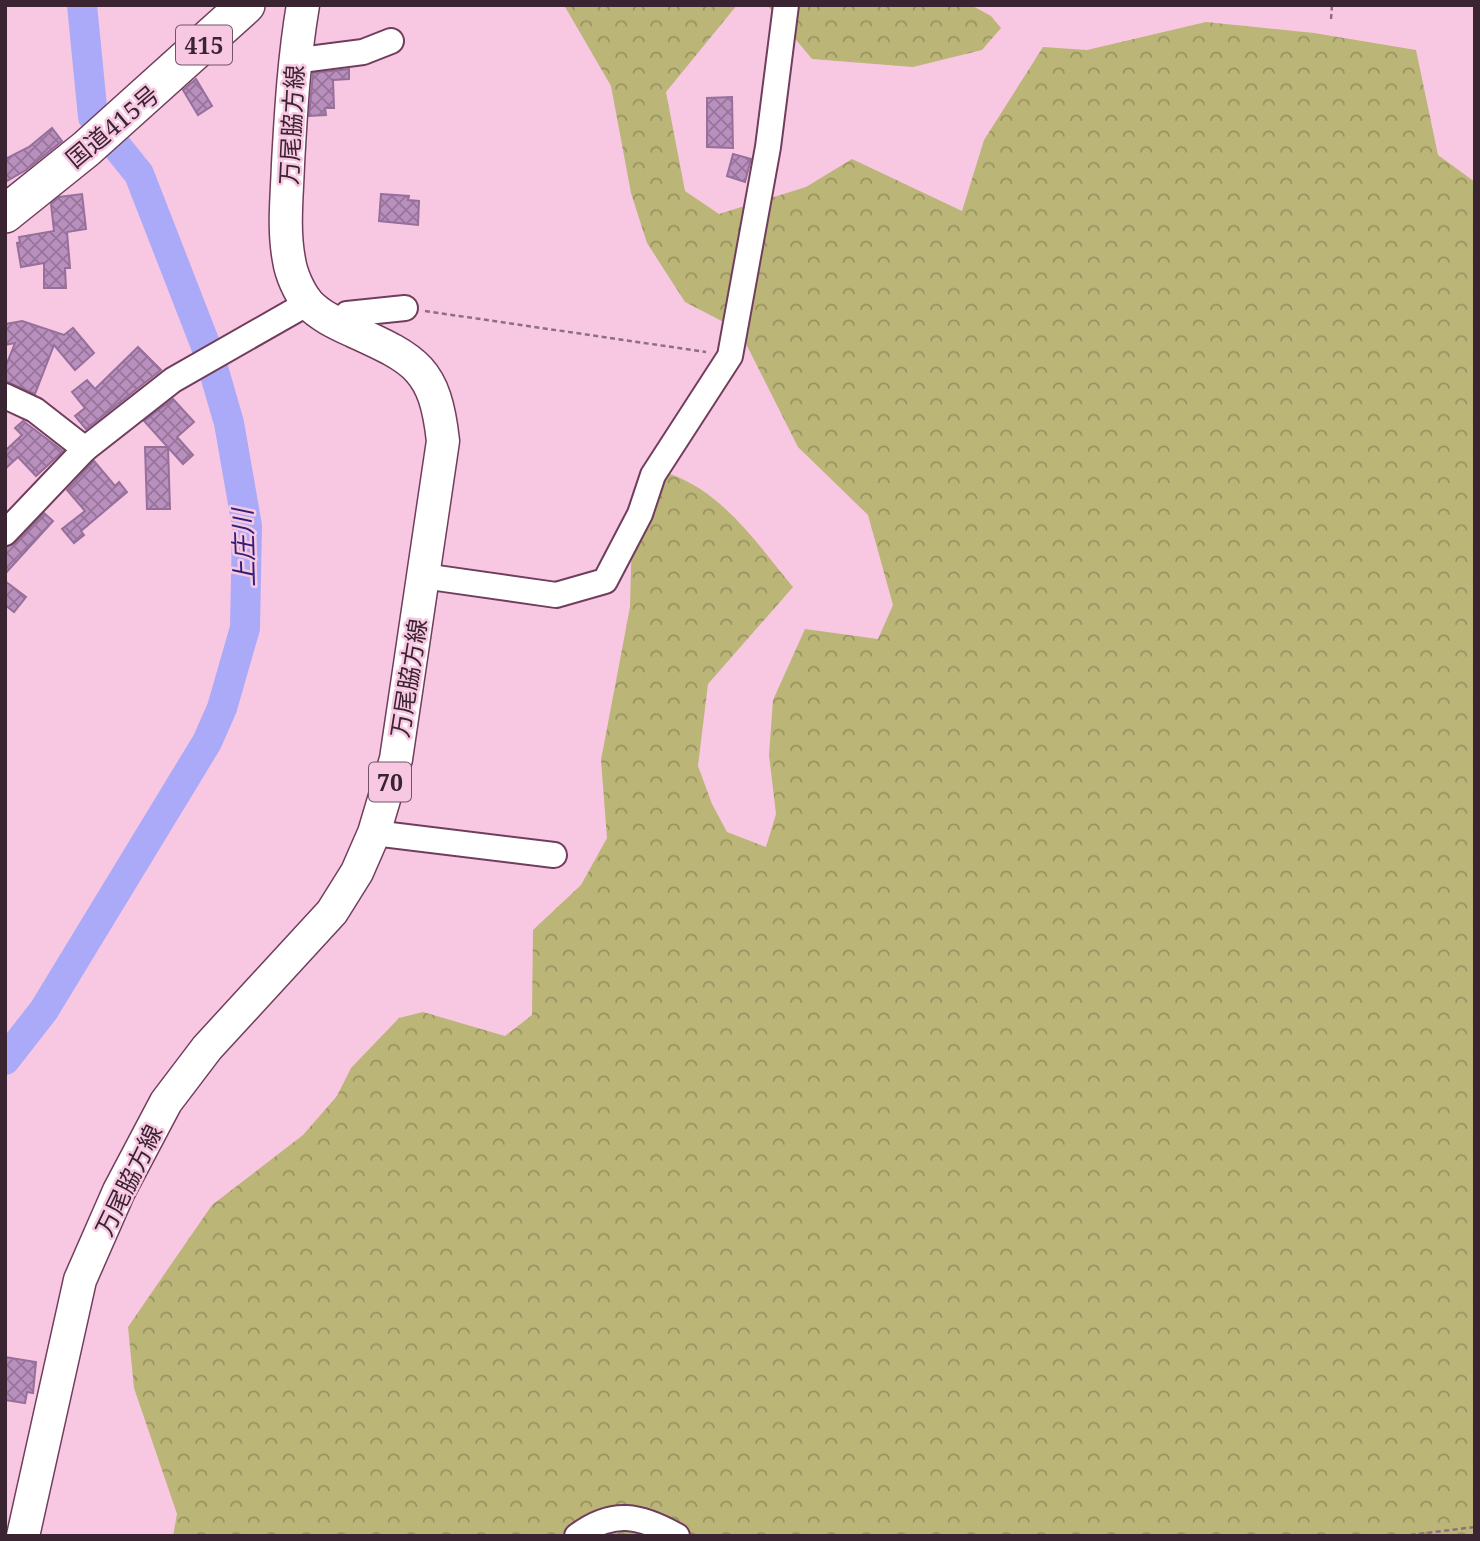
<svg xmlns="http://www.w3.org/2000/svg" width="1480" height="1541" viewBox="0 0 1480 1541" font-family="'Noto Serif','Noto Sans JP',serif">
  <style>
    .forest { fill: url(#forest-crowns) }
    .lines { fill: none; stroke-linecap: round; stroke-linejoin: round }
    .river { stroke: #aaaaf8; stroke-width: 30 }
    .building { fill: url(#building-cross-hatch); stroke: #976f9b; stroke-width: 2 }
    .minor-casing { stroke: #703e5c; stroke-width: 28 }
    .major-casing { stroke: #703e5c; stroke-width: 35 }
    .highway-casing { stroke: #703e5c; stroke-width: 40 }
    .path { stroke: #906e82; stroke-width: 2.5; stroke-dasharray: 5 3.5; stroke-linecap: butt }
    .minor { stroke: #fff; stroke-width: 24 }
    .major { stroke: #fff; stroke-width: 32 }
    .highway { stroke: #fff; stroke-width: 37 }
    .labels { text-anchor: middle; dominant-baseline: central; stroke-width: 5; stroke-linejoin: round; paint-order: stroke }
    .shield { fill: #f8c8e3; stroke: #735566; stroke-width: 2 }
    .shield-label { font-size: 23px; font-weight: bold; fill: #3a2431 }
    .street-label { font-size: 24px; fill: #3a2431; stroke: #f8c8e3 }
    .water-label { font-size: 26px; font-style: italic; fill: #2f1f77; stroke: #f8c8e3 }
  </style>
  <defs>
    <pattern id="forest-crowns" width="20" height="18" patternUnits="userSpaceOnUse" patternTransform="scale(1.75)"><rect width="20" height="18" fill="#bbb577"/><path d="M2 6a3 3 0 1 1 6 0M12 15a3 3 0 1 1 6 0" fill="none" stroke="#999362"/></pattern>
    <pattern id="building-cross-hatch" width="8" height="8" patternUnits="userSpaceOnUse" patternTransform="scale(1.75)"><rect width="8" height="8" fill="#b98fbd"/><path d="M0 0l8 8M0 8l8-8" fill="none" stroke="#97759a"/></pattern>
  </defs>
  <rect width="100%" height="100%" fill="#f8c8e3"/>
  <g class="forest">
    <path d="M564,5H737L666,92L685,191L719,214L806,187L852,159L962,211L984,140L1043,47L1087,50L1206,22L1314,33L1416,50L1438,155L1475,182V1536H173L177,1514L134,1388L128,1327L212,1205L303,1135L337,1096L351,1068L399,1018L423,1012L505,1036L532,1015L533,930L581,885L607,838L601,760L630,607L633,492L670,474C724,493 758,545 793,587L708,684L698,766L712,804L727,832L766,847L776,814L769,755L773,700L805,629L878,639L893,605L868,515L798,447L739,330L685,302L647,243L631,193L611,86Z"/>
    <path d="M767,5H971L991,16L1001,28L982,50L913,67L812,59Z"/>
  </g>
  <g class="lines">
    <path class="river" d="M5,1060L44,1010L207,742L222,708L245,628L247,526L229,423L209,354L139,174L93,117L82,5"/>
  </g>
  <g class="building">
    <path d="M349,69V79L333,80L334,108H325L326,115L309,116L313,73Z"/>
    <path d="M196,79L212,106L198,115L183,90Z"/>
    <path d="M732,97L733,148L707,147V98Z"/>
    <path d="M52,128L62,141L26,170L5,182V159L29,147Z"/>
    <path d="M733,154L751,159L745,182L727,176Z"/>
    <path d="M82,194L86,229L67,232L70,268H65L66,288H44V263L21,267L17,243L20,242L19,237L54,231L51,204L59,197Z"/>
    <path d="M381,194L409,196L408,200L419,201L418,225L379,221Z"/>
    <path d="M22,321L64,335L73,328L94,353L75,370L54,345L35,394L5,381V368L15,343L5,345V324Z"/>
    <path d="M138,347L161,370L86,429L75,416L85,408L72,392L87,380L95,389Z"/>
    <path d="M173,399L194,422L177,437L193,455L183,464L144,421Z"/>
    <path d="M23,421L63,451L36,476L18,457L5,469V451L22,435L15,428Z"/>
    <path d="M145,447H168L170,509H147Z"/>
    <path d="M94,461L115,486L119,482L127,492L81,531L84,535L74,543L62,529L85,511L67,490Z"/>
    <path d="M44,513L53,521L5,574V547L16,543Z"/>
    <path d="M5,581L26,597L14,612L5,605Z"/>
    <path d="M5,1357L36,1362L33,1393L27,1392L25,1403L5,1400Z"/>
  </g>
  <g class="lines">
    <defs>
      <g id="minor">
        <path d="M293,61L363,52L391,41"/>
        <path d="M339,324L347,314L405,308"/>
        <path d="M5,396L35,410L85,449"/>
        <path d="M5,533L85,449L173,380L308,303"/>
        <path d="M423,576L556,595L605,581L640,514L653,475L730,356L768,147L786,5"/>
        <path d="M374,833L554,855"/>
        <path d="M577,1536C613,1509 640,1515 677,1536"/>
      </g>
      <path id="major" d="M23,1536L80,1280L119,1191L166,1102L207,1048L332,912L357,872L374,833L396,759L443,441C435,369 417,360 353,331C338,324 320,316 308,303C299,292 291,274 289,260C283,229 287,196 288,164C291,110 294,58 303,5"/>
      <path id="highway" d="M5,214L86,149L246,5"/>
    </defs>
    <use href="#minor" class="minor-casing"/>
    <use href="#major" class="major-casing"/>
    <use href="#highway" class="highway-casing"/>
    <g class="path">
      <path d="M1331,19L1332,5"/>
      <path d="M425,311L706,352"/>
      <path d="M1402,1536L1475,1527"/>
    </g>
    <use href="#minor" class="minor"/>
    <use href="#major" class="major"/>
    <use href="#highway" class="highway"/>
  </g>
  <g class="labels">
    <g class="shield">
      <rect x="176" y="25.5" width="56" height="39" rx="5"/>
      <rect x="369" y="762.5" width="42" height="39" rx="5"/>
    </g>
    <g class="shield-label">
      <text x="204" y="45">415</text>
      <text x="390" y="782">70</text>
    </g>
    <g class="street-label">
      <text transform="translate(291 125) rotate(-87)">万尾脇方線</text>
      <text transform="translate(112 126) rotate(-40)">国道415号</text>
      <text transform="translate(408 678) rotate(-81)">万尾脇方線</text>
      <text transform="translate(128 1180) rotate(-64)">万尾脇方線</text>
    </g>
    <g class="water-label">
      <text transform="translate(243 548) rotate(-92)">上庄川</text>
    </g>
  </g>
  <rect width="1480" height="1541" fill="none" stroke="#3a2431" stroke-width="14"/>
</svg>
